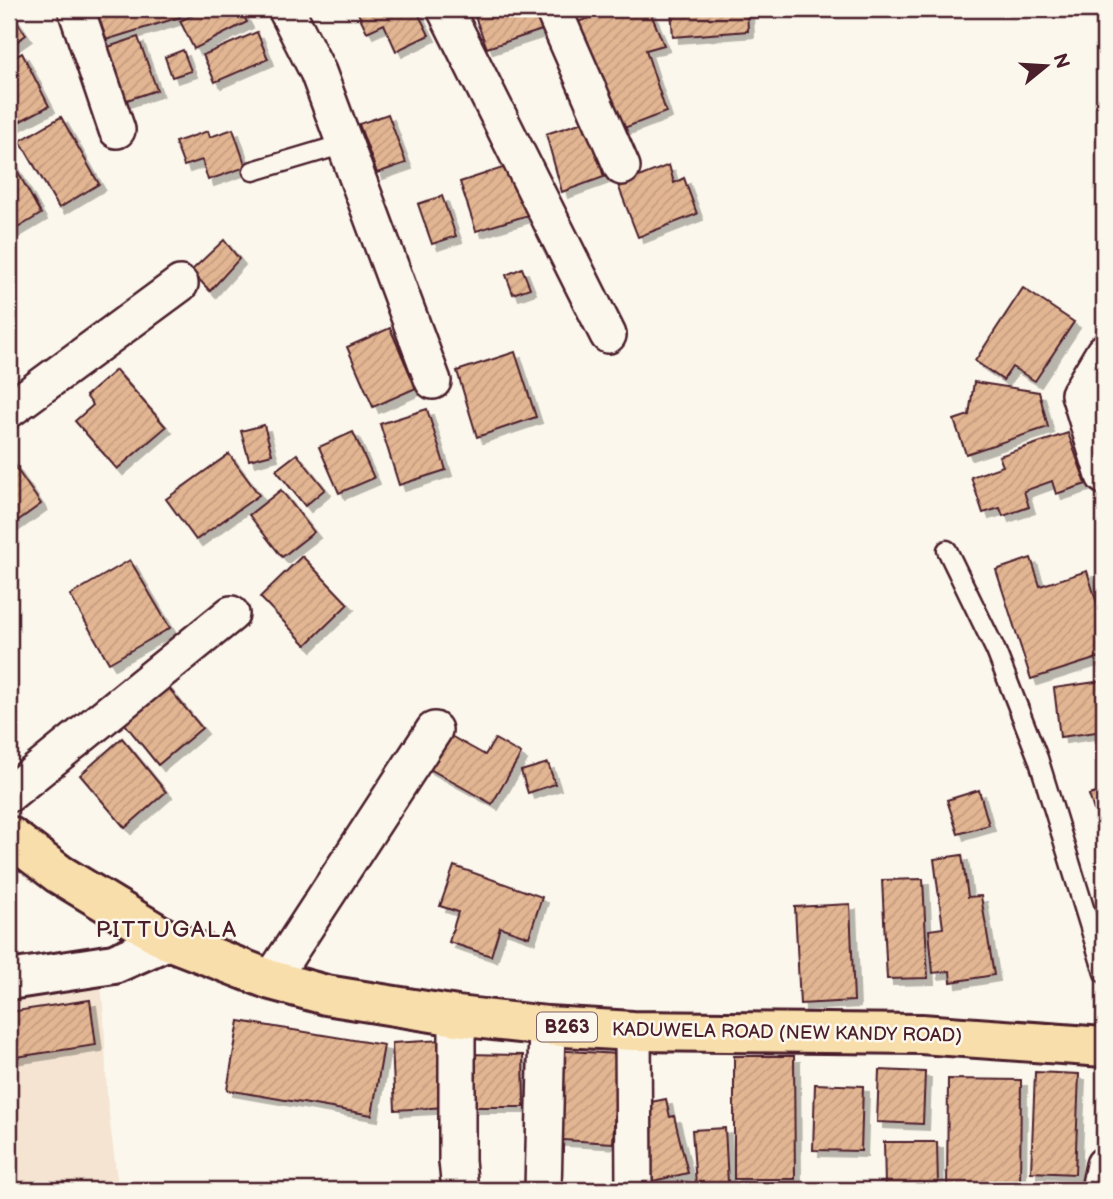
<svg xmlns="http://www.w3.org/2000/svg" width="1113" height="1199" viewBox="0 0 1113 1199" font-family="'Balsamiq Sans',sans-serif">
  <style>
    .built { fill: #f4e4d1 }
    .building { fill: url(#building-hatch); stroke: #4a1f2b; stroke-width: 2; filter: url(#shadow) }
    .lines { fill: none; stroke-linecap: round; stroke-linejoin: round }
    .lane-casing { stroke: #4a1f2b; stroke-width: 23 }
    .street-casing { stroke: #4a1f2b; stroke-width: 40 }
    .secondary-casing { stroke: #4a1f2b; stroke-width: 44 }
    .primary-casing { stroke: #4a1f2b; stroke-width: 44 }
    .lane { stroke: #fbf7ec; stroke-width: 18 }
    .street { stroke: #fbf7ec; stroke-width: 35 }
    .secondary { stroke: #fbf7ec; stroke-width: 38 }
    .primary { stroke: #f8deab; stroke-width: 38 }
    .labels { text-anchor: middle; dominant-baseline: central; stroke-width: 5; stroke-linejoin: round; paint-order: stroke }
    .shield { fill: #fbf7ec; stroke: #7f6065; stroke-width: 2 }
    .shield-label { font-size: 18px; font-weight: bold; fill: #4a1f2b }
    .street-label { font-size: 19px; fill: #4a1f2b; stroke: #fbf7ec }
    .quarter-label { font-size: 23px; letter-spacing: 2px; fill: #4a1f2b; stroke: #fbf7ec }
  </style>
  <defs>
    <pattern id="building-hatch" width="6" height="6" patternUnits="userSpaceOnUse" patternTransform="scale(1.75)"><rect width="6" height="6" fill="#e3b693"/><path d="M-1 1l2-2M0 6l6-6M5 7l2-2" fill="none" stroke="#c49c7f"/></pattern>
    <filter id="shadow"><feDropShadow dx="6" dy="6" stdDeviation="0" flood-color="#0004"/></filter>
  </defs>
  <rect width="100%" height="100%" fill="#fbf7ec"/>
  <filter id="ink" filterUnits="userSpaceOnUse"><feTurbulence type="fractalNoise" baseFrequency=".0143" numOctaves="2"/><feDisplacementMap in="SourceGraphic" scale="14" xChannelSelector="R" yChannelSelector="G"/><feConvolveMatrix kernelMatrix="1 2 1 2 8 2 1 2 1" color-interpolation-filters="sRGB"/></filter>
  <g filter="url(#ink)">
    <path class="built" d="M101,985L104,1017L107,1099L117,1179L112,1190H9V1001L58,996Z"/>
    <g class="building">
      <path d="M85,9H177L180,17L96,43Z"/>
      <path d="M197,9H240L247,22L194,49L180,21L199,12Z"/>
      <path d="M356,9H416L429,35L396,51L384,24L367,32Z"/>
      <path d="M472,9H538L545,29L487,48Z"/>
      <path d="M617,9H649L664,45L646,50L666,112L611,133L571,24Z"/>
      <path d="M671,9H747L748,31L673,37Z"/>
      <path d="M9,10L26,35L9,47Z"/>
      <path d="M257,32L268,59L215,82L203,55Z"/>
      <path d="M138,37L157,90L124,101L105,48Z"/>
      <path d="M183,50L191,71L172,77L165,57Z"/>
      <path d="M22,53L49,106L9,127V60Z"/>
      <path d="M388,114L406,163L377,173L359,124Z"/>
      <path d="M61,117L99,184L59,208L20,141Z"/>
      <path d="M586,121L604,177L562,192L546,134Z"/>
      <path d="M233,129L246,167L208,180L202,160L184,166L175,142L208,131L210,137Z"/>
      <path d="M9,156L41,214L9,233Z"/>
      <path d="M521,162L538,212L476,231L460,182Z"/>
      <path d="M669,165L674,183L684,178L697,214L638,237L618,185Z"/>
      <path d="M442,196L456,236L432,244L418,204Z"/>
      <path d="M224,240L239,259L210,291L191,271Z"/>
      <path d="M522,268L530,288L513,294L506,275Z"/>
      <path d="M1023,288L1074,322L1035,381L1012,367L1003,380L975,361Z"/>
      <path d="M390,328L416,388L373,407L347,347Z"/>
      <path d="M515,352L536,417L477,437L457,371Z"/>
      <path d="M116,370L166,427L117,469L75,421L93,405L86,396Z"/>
      <path d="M974,382L1039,392L1048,427L966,454L954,420L969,415Z"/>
      <path d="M427,409L446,470L399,485L380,424Z"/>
      <path d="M264,425L272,454L249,460L241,431Z"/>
      <path d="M353,432L374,478L339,493L319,447Z"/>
      <path d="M1068,433L1086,484L1056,494L1052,481L1024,491L1029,507L1003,516L1000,508L983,513L971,477L1003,466L999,456Z"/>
      <path d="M229,454L259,495L196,540L166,499Z"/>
      <path d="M297,454L325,489L305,506L276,470Z"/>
      <path d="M9,458L41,504L9,527Z"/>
      <path d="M281,490L314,532L282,557L249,515Z"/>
      <path d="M302,556L348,604L306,645L260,597Z"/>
      <path d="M1031,558L1040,586L1087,571L1104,626V656L1031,679L996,570Z"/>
      <path d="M130,560L170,628L109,663L70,595Z"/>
      <path d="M163,681L202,728L158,765L120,718Z"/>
      <path d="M1103,681L1104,731L1060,737L1054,688Z"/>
      <path d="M440,730L485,755L495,739L521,754L492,804L421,764Z"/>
      <path d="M122,738L166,792L125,828L80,775Z"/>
      <path d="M548,763L555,784L528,793L521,771Z"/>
      <path d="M979,790L989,825L958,834L947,800Z"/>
      <path d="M1104,791V835H1102L1089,795Z"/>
      <path d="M962,855L968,897L981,896L994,975L951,982L950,971L933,973L929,930L943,928L934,859Z"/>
      <path d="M454,866L542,897L529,937L500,927L491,956L449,942L458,912L440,906Z"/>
      <path d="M923,879L928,978L887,979L882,880Z"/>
      <path d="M850,904L854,1001L800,1004L795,907Z"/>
      <path d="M90,1000L96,1045L9,1058V1012Z"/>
      <path d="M239,1021L384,1045L372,1115L227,1090Z"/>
      <path d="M443,1040L447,1107L395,1110L392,1043Z"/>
      <path d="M551,1050L618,1054L613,1143L546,1139Z"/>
      <path d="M466,1054L523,1055L524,1107H466Z"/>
      <path d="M734,1056H794L795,1179H734Z"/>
      <path d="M879,1070L925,1072L923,1124L877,1122Z"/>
      <path d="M1035,1072L1079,1074L1075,1174L1031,1172Z"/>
      <path d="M948,1079L1021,1080L1020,1190H947Z"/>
      <path d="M815,1084L863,1086L861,1151L813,1150Z"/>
      <path d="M666,1099L670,1117L674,1116L688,1173L653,1181L639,1125L641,1104Z"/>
      <path d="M725,1128L728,1183L696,1185L692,1130Z"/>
      <path d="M884,1142H937L938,1185L885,1186Z"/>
    </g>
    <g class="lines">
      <defs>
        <g id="lane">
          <path d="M253,171L344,144"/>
          <path d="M947,550L996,651L1038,758L1104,973"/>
        </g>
        <g id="street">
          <path d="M76,9L117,130"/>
          <path d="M286,9L318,72L433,381"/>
          <path d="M445,9L608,335"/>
          <path d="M553,9L622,167"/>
          <path d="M1104,352L1079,394L1104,476"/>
          <path d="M9,410L180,284"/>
          <path d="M9,794L231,614"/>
          <path d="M271,980L434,730"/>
          <path d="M457,1016V1161L460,1190"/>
          <path d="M633,1031L634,1190"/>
          <path d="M543,1190L547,1026"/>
          <path d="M1099,1190L1104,1165"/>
        </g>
        <path id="secondary" d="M9,980L114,964L168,940"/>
        <path id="primary" d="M9,836L59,874L168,940L271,980L326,995L457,1016L547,1026L633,1031L921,1034L1104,1047"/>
      </defs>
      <use href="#lane" class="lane-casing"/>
      <use href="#street" class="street-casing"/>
      <use href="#secondary" class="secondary-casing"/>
      <use href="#primary" class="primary-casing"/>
      <use href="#lane" class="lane"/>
      <use href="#street" class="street"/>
      <use href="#secondary" class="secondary"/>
      <use href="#primary" class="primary"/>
    </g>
  </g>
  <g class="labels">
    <rect class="shield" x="537" y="1012.5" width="60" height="29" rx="5"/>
    <g class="shield-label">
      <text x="567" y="1027">B263</text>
    </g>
    <g class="street-label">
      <text transform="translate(787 1033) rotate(1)">KADUWELA ROAD (NEW KANDY ROAD)</text>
    </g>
    <g class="quarter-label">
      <text x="167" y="930">PITTUGALA</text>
    </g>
  </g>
  <rect width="1113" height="1199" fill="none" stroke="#fbf7ec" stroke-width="35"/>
  <rect x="18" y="18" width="1078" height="1164" fill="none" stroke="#4a1f2b" stroke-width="2.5" filter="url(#ink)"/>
  <g transform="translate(1046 66) rotate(72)" stroke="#fbf7ec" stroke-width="5" paint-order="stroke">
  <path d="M0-5L12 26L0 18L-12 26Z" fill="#4a1f2b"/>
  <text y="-10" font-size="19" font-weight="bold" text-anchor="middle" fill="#4a1f2b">N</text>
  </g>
</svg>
